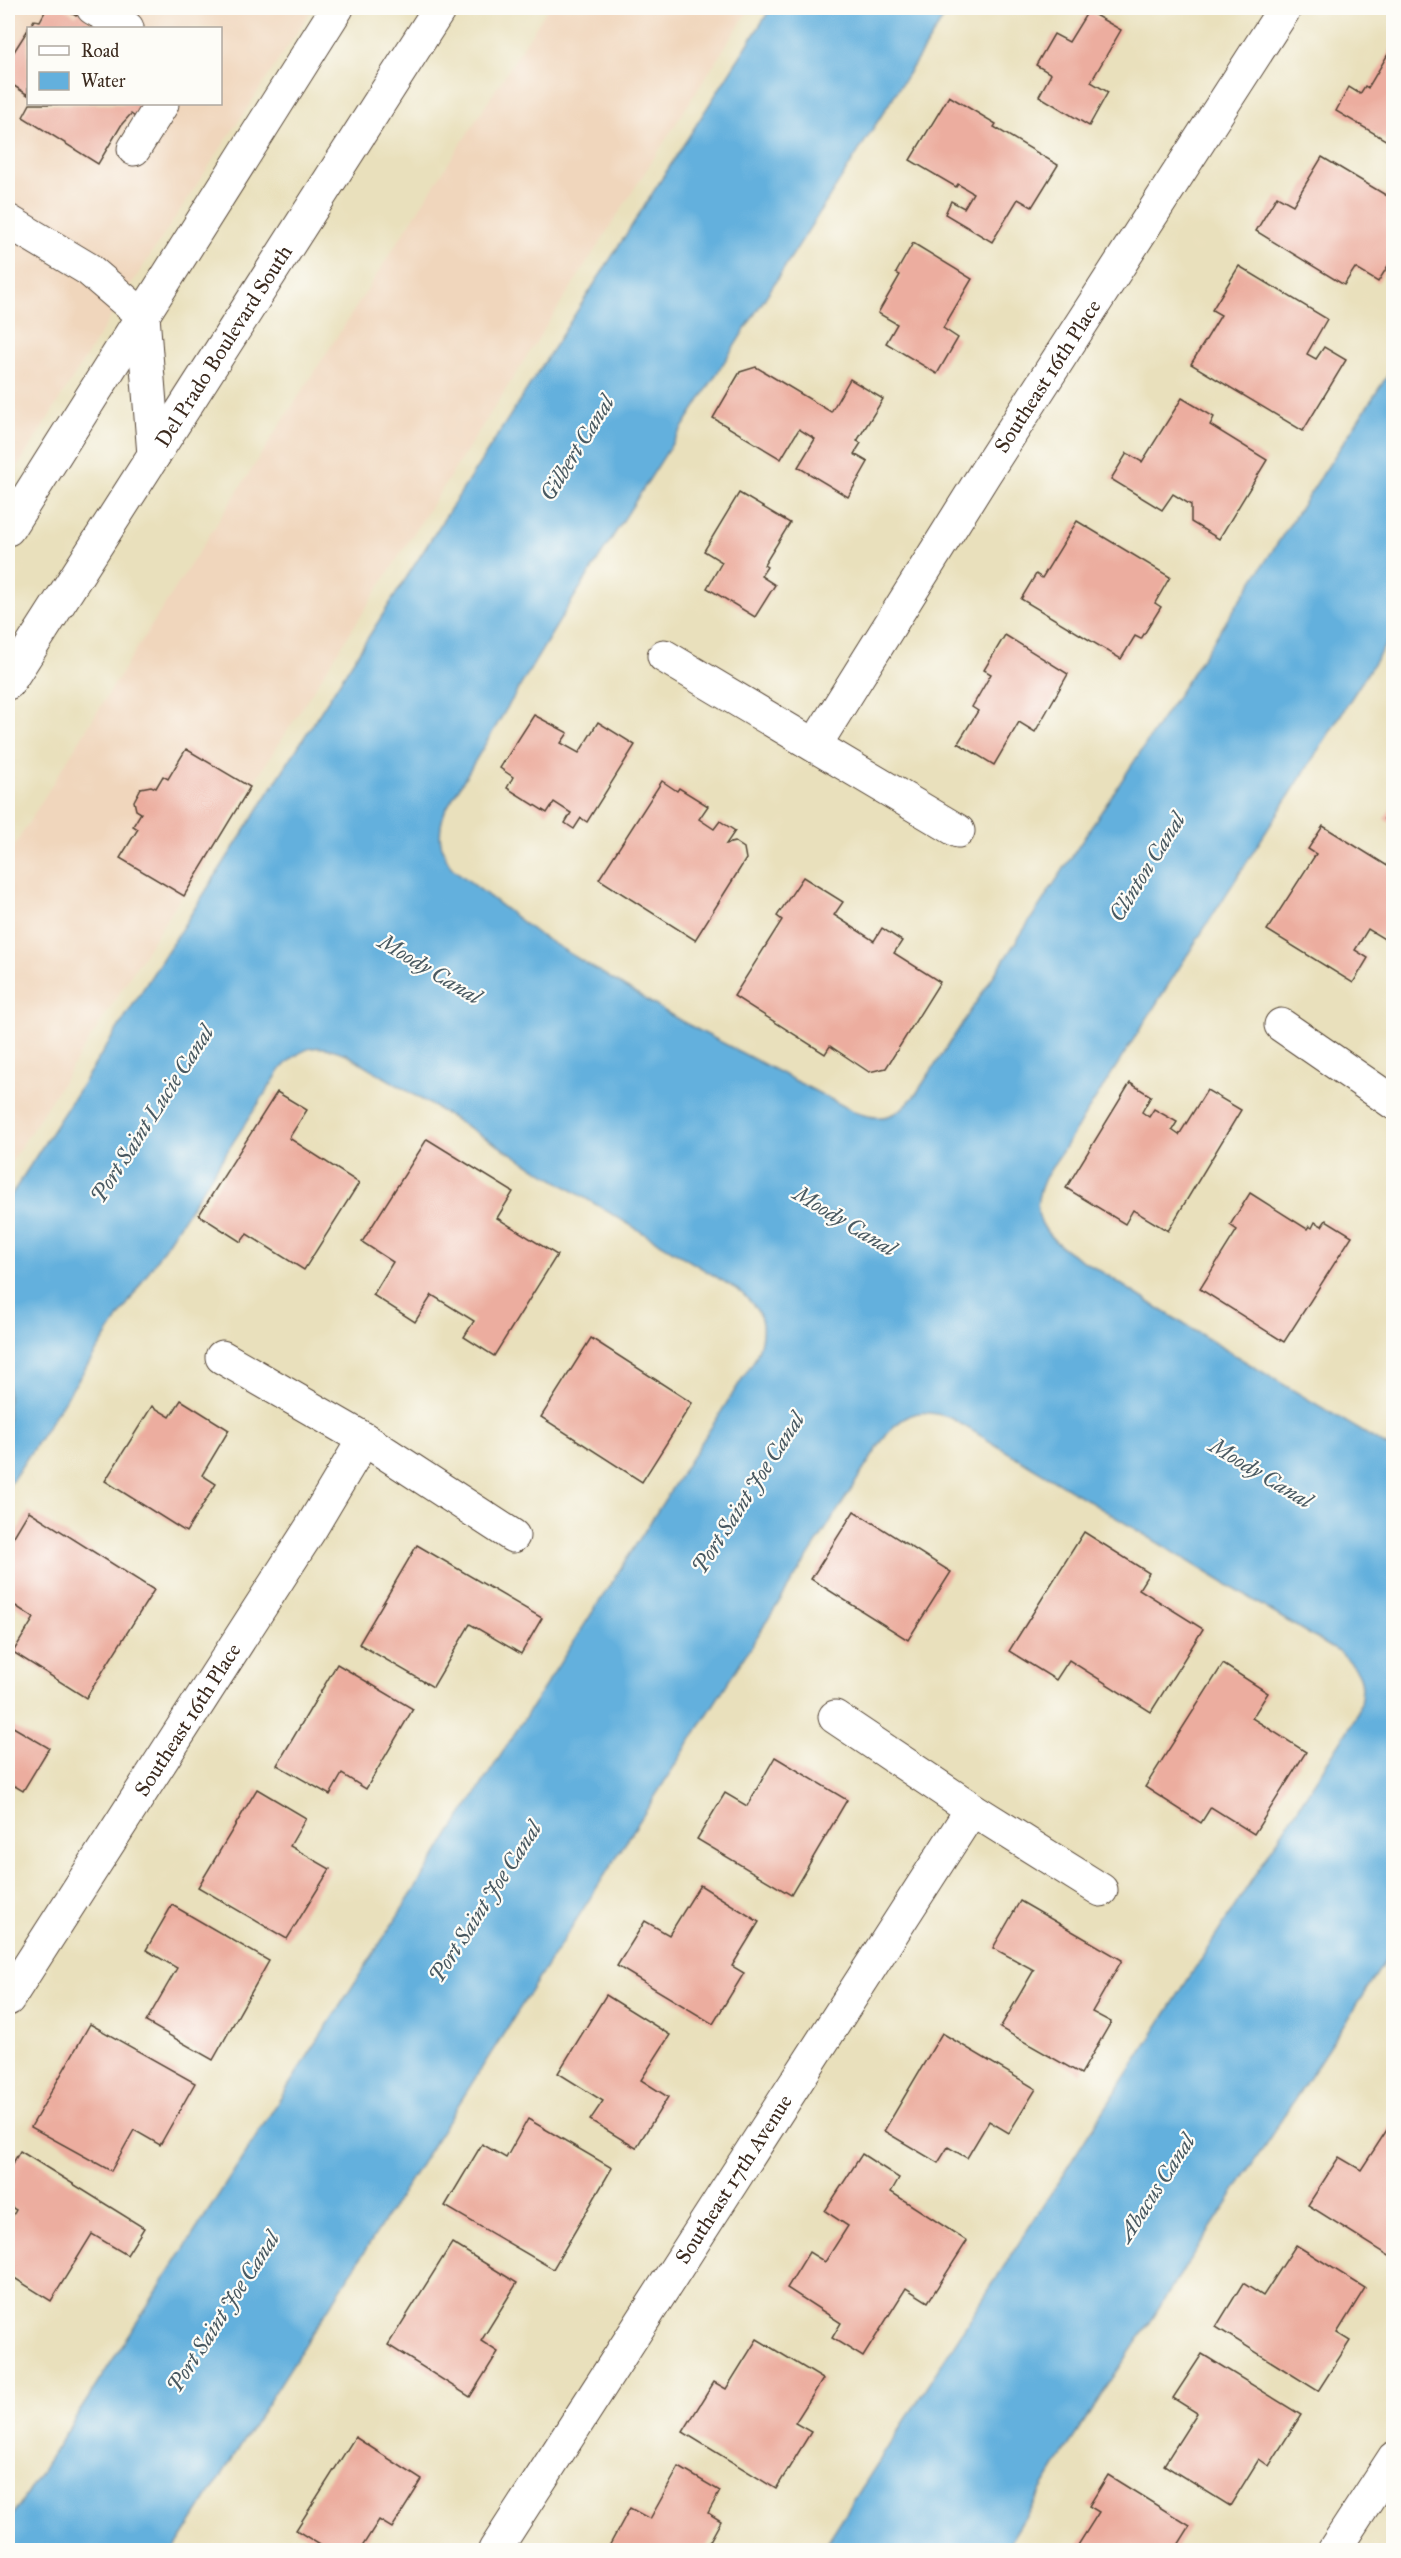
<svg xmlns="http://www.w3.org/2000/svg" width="1401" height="2558" viewBox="0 0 1401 2558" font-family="'IM FELL Great Primer',serif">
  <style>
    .built { fill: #f0d6bc; fill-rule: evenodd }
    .water { fill: #63b0dd; stroke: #4f6d7e; stroke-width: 1.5 }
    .building { fill: #ecad9f }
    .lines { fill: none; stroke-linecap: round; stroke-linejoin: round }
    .minor-casing { stroke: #554536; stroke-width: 35 }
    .major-casing { stroke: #554536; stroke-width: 35 }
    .minor { stroke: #fff; stroke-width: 33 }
    .major { stroke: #fff; stroke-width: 33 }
    .labels { text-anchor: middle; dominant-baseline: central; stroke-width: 4.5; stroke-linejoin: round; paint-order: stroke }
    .street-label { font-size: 21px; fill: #3b2a1e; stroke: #fdfcf7 }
    .water-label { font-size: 22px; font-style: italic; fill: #495961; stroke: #fdfcf7 }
  </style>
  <rect width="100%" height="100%" fill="#fdfcf7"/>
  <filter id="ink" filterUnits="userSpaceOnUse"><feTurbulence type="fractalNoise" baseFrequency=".0167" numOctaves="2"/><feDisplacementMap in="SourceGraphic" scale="12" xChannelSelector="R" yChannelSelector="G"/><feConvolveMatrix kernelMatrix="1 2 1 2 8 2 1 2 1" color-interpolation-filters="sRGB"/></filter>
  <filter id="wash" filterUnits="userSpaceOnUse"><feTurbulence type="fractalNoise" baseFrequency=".008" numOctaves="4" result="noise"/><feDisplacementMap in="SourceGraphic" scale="24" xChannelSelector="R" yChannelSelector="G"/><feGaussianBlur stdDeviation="1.35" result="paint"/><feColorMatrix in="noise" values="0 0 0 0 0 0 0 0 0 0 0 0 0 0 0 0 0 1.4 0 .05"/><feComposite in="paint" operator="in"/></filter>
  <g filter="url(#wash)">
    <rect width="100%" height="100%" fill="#e9e0bc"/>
    <g class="built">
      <path d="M8,8H313L123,297L8,483ZM28,28H220V104H28Z"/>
      <path d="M548,8H750L8,1167V856L128,662Z"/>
    </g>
    <path class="water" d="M771,8H950L566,610L445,811C437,833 439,848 452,868L539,935L681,1021L855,1112C883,1123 897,1117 916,1094L1393,367V633L1045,1178C1037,1196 1033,1211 1045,1229C1056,1248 1091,1265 1110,1277C1202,1338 1299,1393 1393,1450V1949L1069,2445L1005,2550H822L1355,1719C1367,1687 1365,1671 1337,1651L953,1419C923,1408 909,1410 887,1433L174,2550H8V2523L755,1359C768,1328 765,1312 738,1290L346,1054C316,1042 303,1046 281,1069L8,1487V1200Z"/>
    <g id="blocks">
      <g class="building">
        <path d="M47,8H63L76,16L79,11L97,28H28V95L8,82V61L34,20L40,21Z"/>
        <path d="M1088,11L1121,30L1091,82L1108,92L1089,126L1039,96L1051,74L1036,65L1054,34L1069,42Z"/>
        <path d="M1394,44V145L1336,111L1349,87L1360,94L1365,86L1368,88Z"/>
        <path d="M949,96L996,124L994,127L1058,165L1032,207L1018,199L992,242L945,214L951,201L964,208L973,193L958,184L956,187L910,160Z"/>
        <path d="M30,104H144L135,117L131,114L122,124L98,164L23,117Z"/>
        <path d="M1322,157L1394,200V256L1378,282L1355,268L1344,285L1256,231L1277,196L1293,205Z"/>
        <path d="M913,243L972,279L943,328L958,338L937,374L886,343L897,324L878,313L900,275L896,273Z"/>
        <path d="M1239,266L1327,319L1307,354L1316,359L1324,347L1346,360L1303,431L1191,364L1221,315L1212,310Z"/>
        <path d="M756,367L831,412L850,379L883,399L857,441L861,443L854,454L868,462L848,497L798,467L815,439L799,429L781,459L713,418L740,372Z"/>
        <path d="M1182,398L1214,417L1210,425L1267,460L1219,539L1191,522V505L1173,494L1162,510L1111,479L1127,453L1142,462Z"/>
        <path d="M739,493L790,523L764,565L767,567L761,576L775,585L755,617L707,588L722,562L704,551Z"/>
        <path d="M1077,521L1170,577L1155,603L1161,607L1141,639L1135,636L1121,659L1021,599L1036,574L1042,578Z"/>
        <path d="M1005,635L1068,674L1035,732L1019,722L994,765L958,743L978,711L972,707L991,674L984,670Z"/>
        <path d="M534,715L568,733L561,743L579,753L598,722L635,745L587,822L581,818L574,829L565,823L571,813L554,802L547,813L507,788L513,777L500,768Z"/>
        <path d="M186,749L250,787L184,896L120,858L138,829L133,826L141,813L136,810L134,801L141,788L151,786L156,788L163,776L168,779Z"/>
        <path d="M662,781L677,791L679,788L708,806L699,819L714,829L720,821L735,831L726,844L735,842L744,848L746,859L695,940L599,879Z"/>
        <path d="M1394,804V825L1384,819Z"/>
        <path d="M1323,826L1394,870V945L1368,929L1355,950L1368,958L1353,983L1267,930L1316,854L1308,849Z"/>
        <path d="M803,877L843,902L834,915L874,941L882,928L902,941L894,953L940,982L886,1068L869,1072L830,1046L825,1054L734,996L782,920L777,916Z"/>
        <path d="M1130,1083L1151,1096L1142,1112L1149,1117L1154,1109L1177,1122L1172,1130L1179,1135L1207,1090L1241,1110L1168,1231L1133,1210L1125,1224L1066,1188Z"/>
        <path d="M277,1092L307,1110L289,1138L359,1183L304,1270L247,1234L241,1242L199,1215Z"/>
        <path d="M427,1139L513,1192L497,1218L557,1255L494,1356L464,1337L474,1321L432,1295L415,1322L373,1295L393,1262L362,1242Z"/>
        <path d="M1250,1193L1307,1229L1309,1226L1312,1228L1315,1222L1322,1226L1326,1220L1352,1236L1284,1342L1200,1289L1237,1230L1230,1225Z"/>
        <path d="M591,1338L692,1403L642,1482L541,1417Z"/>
        <path d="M181,1400L229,1430L202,1475L216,1484L186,1532L105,1481L152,1406L170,1417Z"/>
        <path d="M29,1511L154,1590L86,1698L13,1652L34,1618L8,1601V1546Z"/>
        <path d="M854,1511L951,1572L908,1640L811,1579Z"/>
        <path d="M1084,1532L1149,1573L1139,1589L1203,1629L1151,1712L1069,1660L1056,1680L1009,1651Z"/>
        <path d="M417,1545L542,1618L521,1654L470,1624L433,1687L359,1644Z"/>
        <path d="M337,1664L413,1709L366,1789L342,1774L330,1795L277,1765Z"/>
        <path d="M1223,1664L1268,1693L1252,1718L1306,1752L1254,1834L1211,1807L1201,1823L1145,1787Z"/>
        <path d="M8,1724L49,1748L23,1791L8,1782Z"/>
        <path d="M775,1757L847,1800L791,1895L697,1839L725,1793L747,1806Z"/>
        <path d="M257,1789L306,1818L290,1846L330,1869L287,1939L198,1887Z"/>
        <path d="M700,1885L759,1922L732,1966L744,1973L713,2024L617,1966L645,1921L669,1935Z"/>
        <path d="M1020,1901L1122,1960L1092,2012L1111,2022L1081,2074L1000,2028L1034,1970L993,1948Z"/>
        <path d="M172,1905L269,1961L213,2060L146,2022L177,1968L146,1950Z"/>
        <path d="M606,1995L670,2035L641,2080L668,2097L636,2148L590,2120L603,2101L558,2073Z"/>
        <path d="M90,2024L195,2083L160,2145L134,2130L111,2171L31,2127Z"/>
        <path d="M942,2033L1036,2089L1009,2133L989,2121L967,2158L948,2147L938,2163L884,2131Z"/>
        <path d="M528,2119L612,2168L553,2269L445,2206L482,2144L506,2158Z"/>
        <path d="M1394,2119V2259L1308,2205L1339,2157L1361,2170Z"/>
        <path d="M20,2151L144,2228L127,2255L92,2234L51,2301L8,2274V2224L16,2210L8,2205V2171Z"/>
        <path d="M862,2154L899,2178L891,2192L967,2241L928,2302L906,2288L863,2357L832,2338L841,2323L787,2288L809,2252L825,2262L848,2226L825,2211Z"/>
        <path d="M452,2243L517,2283L481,2341L498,2352L470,2397L388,2345Z"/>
        <path d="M1296,2245L1365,2288L1337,2333L1350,2341L1318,2391L1216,2327L1243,2283L1263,2296Z"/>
        <path d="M757,2339L823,2379L795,2423L811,2432L776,2489L683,2432L714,2382L726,2389Z"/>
        <path d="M1202,2354L1301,2415L1269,2466L1259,2459L1230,2506L1164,2465L1197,2413L1173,2398Z"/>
        <path d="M355,2437L422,2480L392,2528L379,2520L360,2550H328L296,2530Z"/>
        <path d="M679,2467L720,2491L708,2513L721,2521L705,2550H607L630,2508L650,2519Z"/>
        <path d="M1108,2475L1190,2526L1175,2550H1075L1099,2512L1089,2506Z"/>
      </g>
    </g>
  </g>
  <g filter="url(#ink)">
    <use href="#blocks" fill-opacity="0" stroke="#554536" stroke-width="1.5"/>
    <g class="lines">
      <defs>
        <g id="minor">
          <path d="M93,8L127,28"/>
          <path d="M134,149L162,104"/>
          <path d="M8,221L88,269L143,316"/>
          <path d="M664,656L958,831"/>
          <path id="s1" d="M815,745L985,473L1285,8"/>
          <path d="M1281,1025L1394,1103"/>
          <path d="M364,1439L513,1536"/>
          <path d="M972,1809L1101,1890"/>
          <path id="s2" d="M8,1999L311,1528L364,1439L222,1357"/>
          <path id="s3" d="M495,2550L972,1809L835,1717"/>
          <path d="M1334,2550L1394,2458"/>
        </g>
        <g id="major">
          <path d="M143,316L154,455"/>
          <path d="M8,529L337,8"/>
          <path id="s4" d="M8,683L440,8"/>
        </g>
      </defs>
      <use href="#minor" class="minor-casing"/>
      <use href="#major" class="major-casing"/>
      <use href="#minor" class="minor"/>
      <use href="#major" class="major"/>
    </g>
  </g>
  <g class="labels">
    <g class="street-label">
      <text stroke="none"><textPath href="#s4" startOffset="400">Del Prado Boulevard South</textPath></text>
      <text stroke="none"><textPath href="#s1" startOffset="436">Southeast 16th Place</textPath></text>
      <text stroke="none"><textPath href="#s2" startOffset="332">Southeast 16th Place</textPath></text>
      <text stroke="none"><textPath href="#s3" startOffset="441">Southeast 17th Avenue</textPath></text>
    </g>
    <g class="water-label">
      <text transform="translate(577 448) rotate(-58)">Gilbert Canal</text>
      <text transform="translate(1147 867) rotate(-58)">Clinton Canal</text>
      <text transform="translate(430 969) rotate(31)">Moody Canal</text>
      <text transform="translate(152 1114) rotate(-57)">Port Saint Lucie Canal</text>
      <text transform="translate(845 1221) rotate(31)">Moody Canal</text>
      <text transform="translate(1261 1473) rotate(31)">Moody Canal</text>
      <text transform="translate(748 1493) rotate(-57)">Port Saint Joe Canal</text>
      <text transform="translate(485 1902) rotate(-57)">Port Saint Joe Canal</text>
      <text transform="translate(1156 2188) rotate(-57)">Abacus Canal</text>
      <text transform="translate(223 2312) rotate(-57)">Port Saint Joe Canal</text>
    </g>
  </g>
  <rect width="1401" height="2558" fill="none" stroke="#fdfcf7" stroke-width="30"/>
  <rect x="27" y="27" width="195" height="78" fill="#fdfcf7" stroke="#afa8a0" stroke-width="1.5"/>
  <rect x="39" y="46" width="30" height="9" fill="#ffffff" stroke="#afa8a0" stroke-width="1.5"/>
  <text x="81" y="57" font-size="18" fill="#3b2a1e">Road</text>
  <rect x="39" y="72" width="30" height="18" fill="#63b0dd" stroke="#afa8a0" stroke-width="1.5"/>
  <text x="81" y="87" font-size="18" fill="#3b2a1e">Water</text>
</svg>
